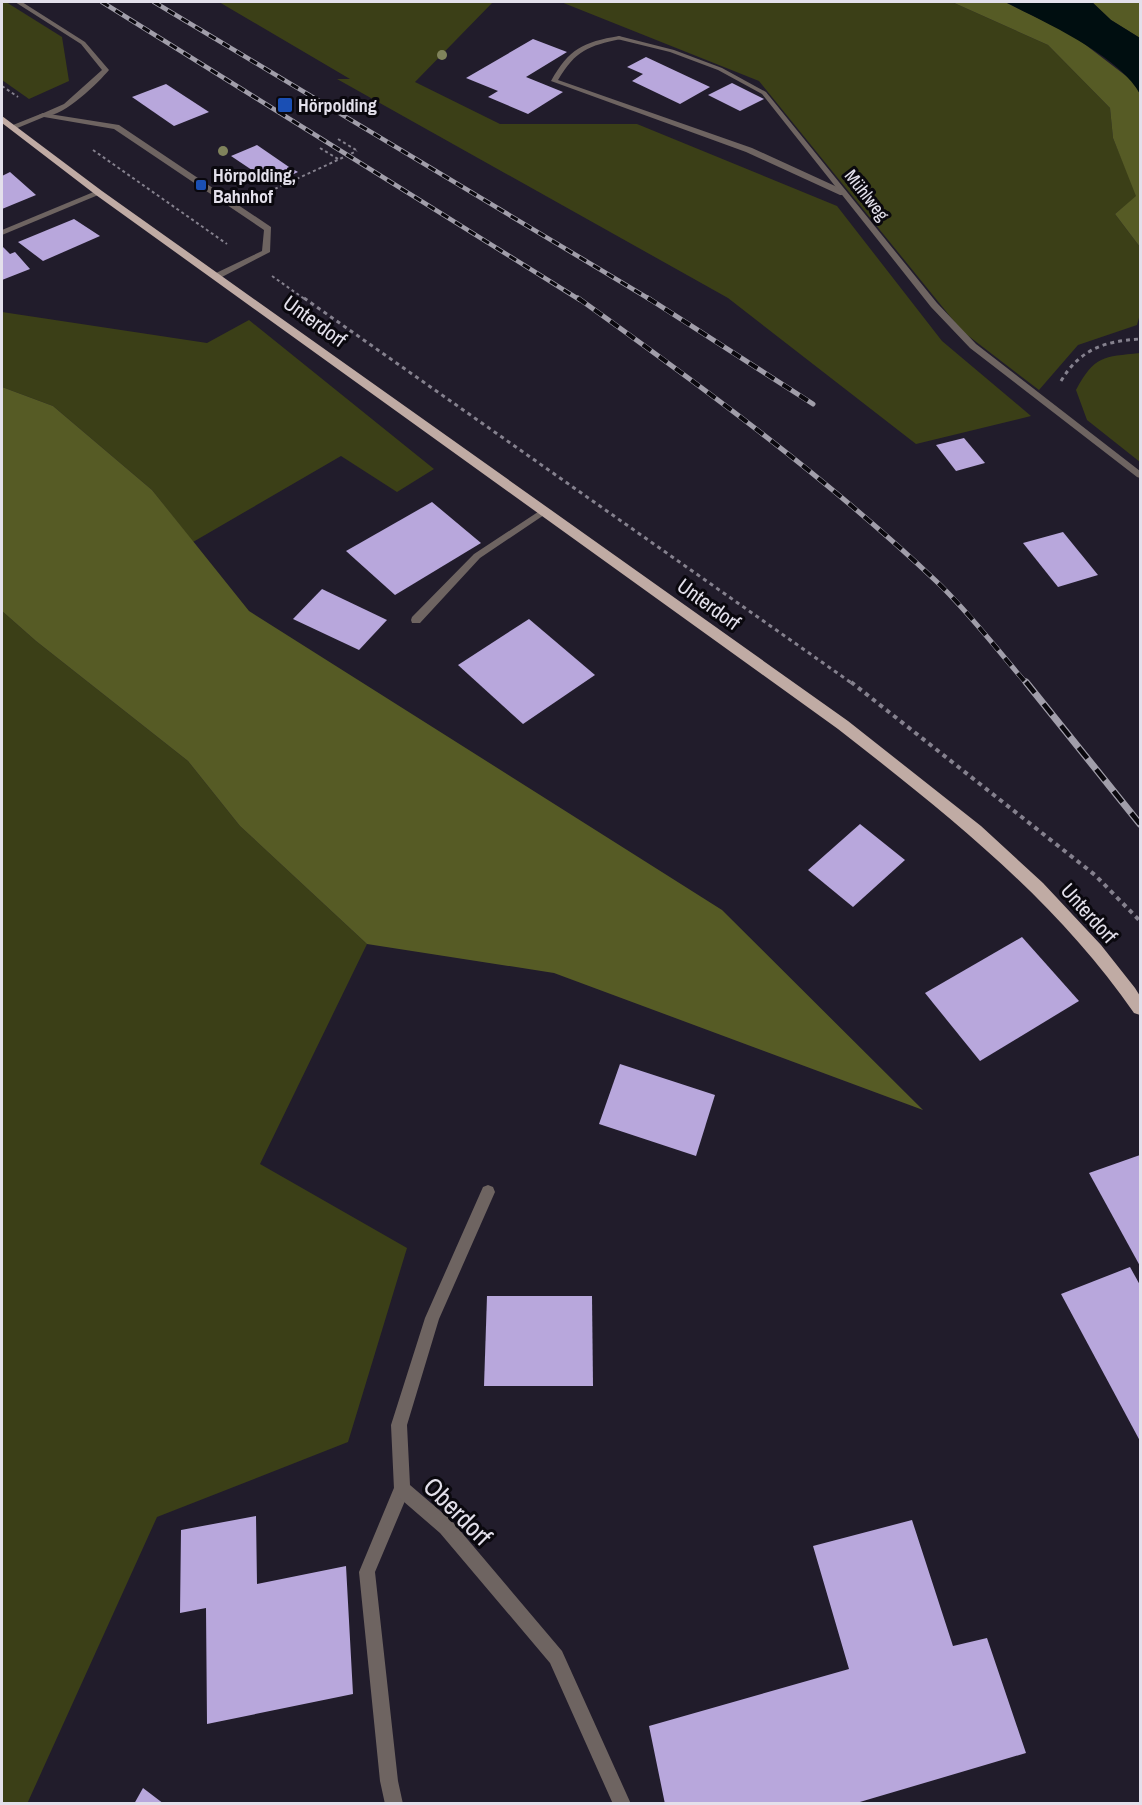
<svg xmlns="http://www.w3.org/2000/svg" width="1142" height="1805" viewBox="0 0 1142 1805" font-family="'Archivo Narrow',sans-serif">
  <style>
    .green { fill: #3b3f17 }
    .forest { fill: #565b25 }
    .water { fill: #000e10 }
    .building { fill: #b8a7dc }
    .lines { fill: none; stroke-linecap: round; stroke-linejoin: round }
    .path-far2 { stroke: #85818e; stroke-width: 2; stroke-dasharray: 3 3; stroke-linecap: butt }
    .path-far1 { stroke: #85818e; stroke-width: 3; stroke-dasharray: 4 4; stroke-linecap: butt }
    .path { stroke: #85818e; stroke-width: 4; stroke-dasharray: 4.5 4.5; stroke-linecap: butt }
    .service { fill: #6e6461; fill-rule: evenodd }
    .minor { fill: #6e6461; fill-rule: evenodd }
    .primary { fill: #c0aba4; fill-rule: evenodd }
    .rail-far2-casing { stroke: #a19eaa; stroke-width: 4.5 }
    .rail-far1-casing { stroke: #a19eaa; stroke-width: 5 }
    .rail-casing { stroke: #a19eaa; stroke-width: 7 }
    .rail-far2 { stroke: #0a080e; stroke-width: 3; stroke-dasharray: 8; stroke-linecap: butt }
    .rail-far1 { stroke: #0a080e; stroke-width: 4; stroke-dasharray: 10; stroke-linecap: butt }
    .rail { stroke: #0a080e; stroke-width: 4.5; stroke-dasharray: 14; stroke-linecap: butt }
    .tree { fill: #80835c }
    .transit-dot { fill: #1a4fb4; stroke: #0a080e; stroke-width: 2 }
    .labels { text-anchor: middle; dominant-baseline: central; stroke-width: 6; stroke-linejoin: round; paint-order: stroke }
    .far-poi-label { font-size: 18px; font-weight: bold; fill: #e3e0eb; stroke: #0a080e; text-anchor: start }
    .far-street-label { font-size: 18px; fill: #e3e0eb; stroke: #0a080e }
    .street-label { font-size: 21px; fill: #e3e0eb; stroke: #0a080e }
    .near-street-label { font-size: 26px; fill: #e3e0eb; stroke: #0a080e }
  </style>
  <rect width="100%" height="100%" fill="#211c2b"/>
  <g class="green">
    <path d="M2,2H6L62,37L69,81L29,99L2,80Z"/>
    <path d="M219,2H493L415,82L500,124H637L837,206L942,341L1031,416L916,444L728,298L337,79H350Z"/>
    <path d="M561,2H952L1048,45L1110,108L1113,138L1137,196L1115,214L1140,247V314L1137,325L1078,345L1039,390L962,331L759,81Z"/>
    <path d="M2,312L207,343L249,320L434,469L397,492L341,456L193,542L152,490L53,406L2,387Z"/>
    <path d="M1140,353V462L1087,420L1076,390C1095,355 1103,357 1140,353Z"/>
    <path d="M2,611L36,641L188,761L240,826L367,944L260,1164L407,1248L348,1442L157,1517L27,1804L2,1803Z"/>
  </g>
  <g class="forest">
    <path d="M952,2H1005L1074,36L1134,82L1140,94V247L1115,214L1136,196L1113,138L1110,108L1048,45Z"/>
    <path d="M1092,2H1140V38L1111,20Z"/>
    <path d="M2,387L53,406L152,490L249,611L722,910L923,1110L554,973L367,944L240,826L188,761L36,641L2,611Z"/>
  </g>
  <path class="water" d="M1005,2H1092L1111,20L1140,38V94C1121,57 1043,21 1005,2Z"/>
  <g class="building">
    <path d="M533,39L567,52L526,77L563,92L528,114L488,97L498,91L466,78Z"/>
    <path d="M646,57L710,87L680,104L632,81L643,74L627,67Z"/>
    <path d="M732,83L764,99L740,111L708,95Z"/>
    <path d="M166,84L209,112L174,126L132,97Z"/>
    <path d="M257,145L289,167L298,172L273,184L231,156Z"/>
    <path d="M10,172L36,195L2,209V176Z"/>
    <path d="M74,219L100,236L43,261L18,242Z"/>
    <path d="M2,246L10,254L15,252L30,269L2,280Z"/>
    <path d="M964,438L985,463L956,471L936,445Z"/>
    <path d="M432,502L481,543L395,595L346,551Z"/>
    <path d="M1063,532L1098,575L1058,587L1023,543Z"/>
    <path d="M322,589L387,620L359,650L293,619Z"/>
    <path d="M529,619L595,675L523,724L458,665Z"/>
    <path d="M860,824L905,860L853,907L808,870Z"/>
    <path d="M1022,937L1079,1001L980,1061L925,993Z"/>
    <path d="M620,1064L715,1095L696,1156L599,1124Z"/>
    <path d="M1140,1155V1266L1089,1173Z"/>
    <path d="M1130,1267L1140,1285V1441L1061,1294Z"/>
    <path d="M487,1296H592L593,1386H484Z"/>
    <path d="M256,1516L257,1584L346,1566L353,1694L207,1724L206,1608L180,1613L181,1530Z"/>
    <path d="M912,1520L953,1646L987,1638L1026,1753L853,1804H665L649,1726L849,1669L813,1546Z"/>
    <path d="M143,1788L164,1804H134Z"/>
  </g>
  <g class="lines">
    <g class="path-far2">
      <path d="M2,86L18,97"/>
      <path d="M338,139L356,150"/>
      <path d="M320,148L338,159"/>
      <path d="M93,150L227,244"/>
      <path d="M264,194L357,151"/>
      <path d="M272,276L306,300"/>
    </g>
    <g class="path-far1">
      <path d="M304,298L853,684"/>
      <path d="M1061,381C1080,349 1105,341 1140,339"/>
    </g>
    <path class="path" d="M851,682L1095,875L1140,921"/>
    <g class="service">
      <path d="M15,2H22L85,42L109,70C98,83 57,124 39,115L64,104L102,70L81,44Z"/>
      <path d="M619,36L621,37V39C588,46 576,50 558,80L752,148L846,191V195H840L746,152L551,81C569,49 583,42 619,36Z"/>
      <path d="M544,508L547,509V513L480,558L420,623H412L411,620L412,617L474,554Z"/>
      <path d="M402,1481L408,1483L410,1489L375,1572L398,1781L403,1804H385L380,1781L359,1572L396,1483Z"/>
    </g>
    <g class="minor">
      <path d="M619,36L674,50L722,68L766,92L937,303L976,344L1140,471V478L1137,477L970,348L931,307L762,94L718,70L670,52L617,39V37Z"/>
      <path d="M43,113L119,125L271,227L270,252L220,278H214V274L262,251L264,230L114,129L44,117L15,129L8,127Z"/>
      <path d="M96,191L103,193L2,235V230Z"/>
      <path d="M488,1185L493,1187L495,1192L439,1319L407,1425L410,1485L452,1521L562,1651L631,1804H613L550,1663L440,1533L396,1495L394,1489L391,1425L425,1318L483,1187Z"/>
    </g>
    <path class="primary" d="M2,116L102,191L848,721L981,826L1043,883L1101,945L1135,988L1140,996V1015L1134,1013C1055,899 947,814 838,729L96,195L2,123Z"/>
    <defs>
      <g id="rail-far2">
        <path d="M102,2L580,300"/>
        <path d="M154,2L651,300"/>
      </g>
      <g id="rail-far1">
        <path d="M578,298C701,386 826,477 936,581C969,612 997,650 1027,684"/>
        <path d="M648,298L813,404"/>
      </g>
      <path id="rail" d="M1026,682L1140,824"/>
    </defs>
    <use href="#rail-far2" class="rail-far2-casing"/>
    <use href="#rail-far1" class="rail-far1-casing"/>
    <use href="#rail" class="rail-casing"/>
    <use href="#rail-far2" class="rail-far2"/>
    <use href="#rail-far1" class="rail-far1"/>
    <use href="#rail" class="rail"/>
  </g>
  <g class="tree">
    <circle cx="442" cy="55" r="5"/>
    <circle cx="223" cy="151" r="5"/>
  </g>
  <g class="transit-dot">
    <rect x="277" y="97" width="16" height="16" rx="3"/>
    <rect x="195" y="179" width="12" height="12" rx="3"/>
  </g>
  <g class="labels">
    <g class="far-poi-label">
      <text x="298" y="105">Hörpolding</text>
      <text x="213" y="175">Hörpolding,<tspan x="213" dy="21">Bahnhof</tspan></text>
    </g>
    <g class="far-street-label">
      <text transform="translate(867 195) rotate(52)">Mühlweg</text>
    </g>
    <g class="street-label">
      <text transform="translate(315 321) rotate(36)">Unterdorf</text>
      <text transform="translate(709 604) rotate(36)">Unterdorf</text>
      <text transform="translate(1089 913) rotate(48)">Unterdorf</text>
    </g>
    <g class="near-street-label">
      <text transform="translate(458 1511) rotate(45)">Oberdorf</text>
    </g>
  </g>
  <rect width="1142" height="1805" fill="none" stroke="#e3e0eb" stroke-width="6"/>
</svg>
